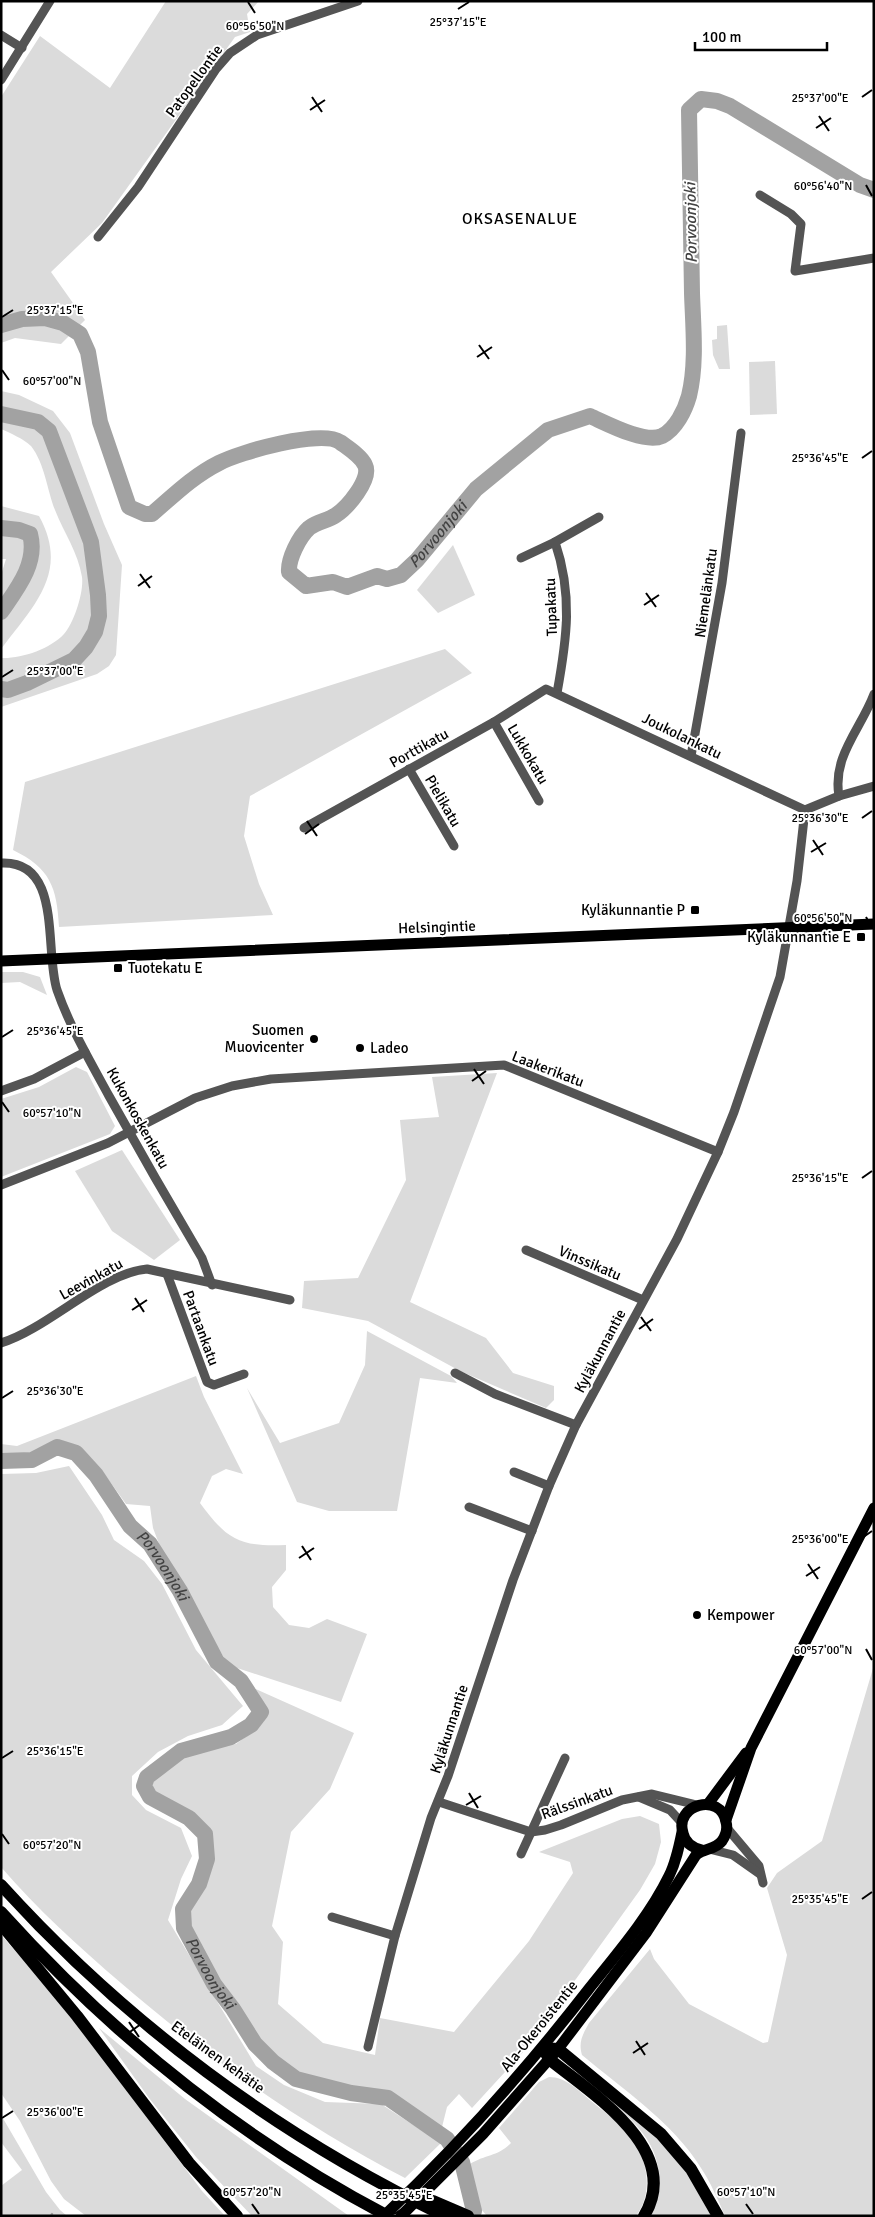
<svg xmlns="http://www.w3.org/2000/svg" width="875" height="2217" viewBox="0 0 875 2217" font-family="Signika,sans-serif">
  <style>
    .green { fill: #dbdbdb }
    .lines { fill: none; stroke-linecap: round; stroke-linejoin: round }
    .stream { stroke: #a2a2a2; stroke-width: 2.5 }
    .river { stroke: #a2a2a2; stroke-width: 16 }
    .minor { stroke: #545454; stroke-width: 9 }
    .major { stroke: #000; stroke-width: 11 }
    .highway { stroke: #000; stroke-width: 12 }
    .ticks { fill: none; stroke: #000; stroke-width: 2 }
    .poi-dot { fill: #000; stroke: #fff; stroke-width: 2 }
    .labels { text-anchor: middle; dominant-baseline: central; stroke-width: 4; stroke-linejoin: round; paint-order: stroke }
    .street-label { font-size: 15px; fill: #000; stroke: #fff }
    .poi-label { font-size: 15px; fill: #000; stroke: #fff; text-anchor: end }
    .neighbourhood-label { font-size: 16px; letter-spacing: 1px; fill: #000; stroke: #fff }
    .water-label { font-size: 16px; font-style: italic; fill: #434343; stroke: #fff }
    .ticks-label { font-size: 12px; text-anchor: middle; fill: #000; stroke: #fff; stroke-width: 4; stroke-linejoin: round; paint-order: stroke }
  </style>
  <rect width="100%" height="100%" fill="#fff"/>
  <g class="green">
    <path d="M166,1H259L247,14L250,32L235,37L102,223L51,272L85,320L61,344L15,338L1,343V97L40,36L110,88Z"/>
    <path d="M727,325L730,369H719L713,355L712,340L717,339V326Z"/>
    <path d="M775,361L777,414L750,415L749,362Z"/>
    <path d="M1,391L19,395L53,411L70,433L104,524L122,565L116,655L109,666L97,674L1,707V658C21,659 50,649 64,634C74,623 84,592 82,577C78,552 64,533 55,510C47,490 45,464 31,446C24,439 10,433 1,429Z"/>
    <path d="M1,506L39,516C70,572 34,605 1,649V575L6,559H1Z"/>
    <path d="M453,545L475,595L438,613L417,590Z"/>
    <path d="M445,649L472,673L250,796L244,836L259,884L273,915L59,927C57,887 50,868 13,850L25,782Z"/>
    <path d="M1,972H23L40,977L47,995L20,982L1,983Z"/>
    <path d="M76,1067L87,1072L115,1126L110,1134L1,1177V1099L39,1087Z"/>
    <path d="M497,1073L410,1302L486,1338L513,1373L554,1386V1400L546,1408L460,1371L368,1321L302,1308L304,1281L358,1278L406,1180L400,1120L439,1117L432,1077Z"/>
    <path d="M122,1150L180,1240L154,1260L112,1231L75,1171Z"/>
    <path d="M367,1331L451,1376L457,1383L420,1378L397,1511H329L297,1502L247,1388L280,1443L339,1423L365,1365Z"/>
    <path d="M196,1376L204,1397L243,1474L226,1469L212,1476L200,1503C227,1540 240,1547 286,1545V1570L272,1587L273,1607L289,1625L309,1628L327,1619L367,1634L341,1702L228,1665L161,1549L153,1528L150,1506L126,1504L103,1472L81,1447L57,1440L35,1452L1,1455V1444L17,1446Z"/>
    <path d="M69,1466L102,1515L114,1540L144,1561L162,1584L196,1650L243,1706L222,1725L188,1736L158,1752L132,1776V1795L146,1810L181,1828L192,1856L181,1879L168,1920L256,2066L284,2085L325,2102L381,2104L441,2143L405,2178C303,2125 208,2058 121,1983C79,1947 37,1909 1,1867V1474L36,1473Z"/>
    <path d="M874,1665V2216H725C718,2200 711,2183 701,2168C673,2122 622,2089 582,2055C578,2042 583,2034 589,2023L650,1949L654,1959L689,2004L763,2043L768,2042L787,1955L767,1888L777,1873L822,1841Z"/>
    <path d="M247,1685L354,1733L330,1789L291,1832L272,1926L283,1942L278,2004L323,2043L375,2055L380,2018L454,2032L529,1941L573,1873L570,1862L539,1852L622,1819L640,1816L659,1824L661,1842L655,1864L640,1890L576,1979L536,2026L525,2050L472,2108L459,2094L447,2107L442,2127L389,2094L350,2087L294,2071L259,2039L238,2006L217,1982L189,1926L190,1909L204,1887L211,1861V1834L191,1812L153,1793V1781L187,1755L204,1748L236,1744L259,1727L267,1716L264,1708Z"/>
    <path d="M1,1935L58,1999L202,2191L225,2216H86L64,2199L51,2181L20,2121L1,2093Z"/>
    <path d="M99,2028L185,2099L349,2216H252L196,2157L149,2098Z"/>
    <path d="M582,2073L655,2135L686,2171L711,2216H649C654,2200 661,2184 658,2167C652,2127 607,2100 578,2076Z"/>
    <path d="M549,2077C566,2077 579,2091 591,2101C602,2110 614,2119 624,2128C646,2150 656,2190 636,2216H487L480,2208L470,2164C486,2154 497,2157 511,2143L499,2128L539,2082Z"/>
    <path d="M1,2115L46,2192L60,2210L67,2216H1V2186L22,2170L1,2142Z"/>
  </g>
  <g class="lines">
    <path class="stream" d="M51,2216L52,2214"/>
    <g class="river">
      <path id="s1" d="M1,325L22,319L45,318L63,323L80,334L88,352L100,422L129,507L145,514H152C173,496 193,476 219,463C240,452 321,429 340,442C348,448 361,456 365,465C372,479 347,508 336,515C328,521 318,521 309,528C299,537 288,559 289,572L306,586L333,582L347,587L377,576L387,579L401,575L417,560L476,489L548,430L590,416C606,423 645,444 662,436C676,429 685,410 689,396C697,363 693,326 692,293C691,232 690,171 689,110L701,99L717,101L730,106L860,185L874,190"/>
      <path d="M1,414L38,422L49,431L91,542L98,595L99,616L95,632L86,647L74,660L27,683L8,690L1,689"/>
      <path d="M1,528L19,530L30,534C38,563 17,589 1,612"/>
      <path id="s2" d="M1,1461L32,1460L57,1447L76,1453L96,1475L130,1526L150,1544L180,1591L217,1662L241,1681L261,1712L251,1725L231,1737L181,1751L147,1777L144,1786L150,1797L189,1818L205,1834L207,1859L199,1884L183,1909L184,1928L214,1984L233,2009L255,2044L273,2062L296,2079L351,2093L388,2098L447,2139L462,2162L474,2211L472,2216"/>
    </g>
    <g class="minor">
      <path d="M1,35L22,48"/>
      <path d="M1,80L50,1"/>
      <path d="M760,195L791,214L801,224L795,271L874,258"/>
      <path d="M98,237L138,187L216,69L230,53L257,35L358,1"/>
      <path d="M521,558L555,542"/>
      <path d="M557,693C567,638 573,595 555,542L599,517"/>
      <path d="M494,722L539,801"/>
      <path d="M691,756L722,583L741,433"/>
      <path d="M409,769L454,846"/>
      <path d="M839,796L874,786"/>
      <path d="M805,810L839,796C832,756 861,729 874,694"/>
      <path d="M304,828L494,722L546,689L805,810"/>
      <path d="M1,863C63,860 44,949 57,990C70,1027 90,1061 109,1096C139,1150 170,1204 202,1258L212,1285"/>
      <path d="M1,1091L34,1079L85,1052"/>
      <path d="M1,1185L108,1143L195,1098L232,1086L271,1079L504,1065L718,1152"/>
      <path d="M526,1250L643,1300"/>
      <path d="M167,1274L207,1382L214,1385L244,1374"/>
      <path d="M1,1343C49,1328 101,1273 147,1269L290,1300"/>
      <path d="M455,1373L495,1394L576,1425"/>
      <path d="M514,1472L549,1486"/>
      <path d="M469,1507L532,1531"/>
      <path d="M639,1797L670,1810L682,1823"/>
      <path d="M439,1802L531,1832L545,1830L561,1825L622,1800L652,1794L697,1805"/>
      <path d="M727,1828L759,1866L763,1883"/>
      <path d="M709,1849L733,1855L760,1874"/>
      <path d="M521,1854L565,1758"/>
      <path d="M332,1917L395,1936"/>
      <path d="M368,2047L395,1936L431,1818L448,1776L513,1580L549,1486L576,1425L677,1239L718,1152L734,1112L780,977L797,881L805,810"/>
    </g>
    <g class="major">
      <path d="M1,961L874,924"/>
      <path d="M708,1804L746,1753"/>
      <path d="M726,1820L751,1748L874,1508"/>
      <path d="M384,2216C458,2146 525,2071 588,1990C616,1955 649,1917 669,1876C676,1862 679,1847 682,1832"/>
      <path d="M401,2216L483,2134L558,2049L646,1933L696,1855C704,1848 715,1850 722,1841C726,1835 728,1829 726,1822C721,1792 674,1804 683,1833C685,1843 693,1848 702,1850"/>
    </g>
    <g class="highway">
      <path d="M1,1885C126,2023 278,2136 445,2216"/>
      <path d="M1,1912C112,2035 241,2139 388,2216"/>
      <path d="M1,1924L77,2016L189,2163L237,2216"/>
      <path d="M543,2048L558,2049L661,2134L691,2169L718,2216"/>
      <path d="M543,2048L549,2059C591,2093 684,2150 644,2216"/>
      <path d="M433,2201L468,2216"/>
    </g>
  </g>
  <path class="ticks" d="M248,2L255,13M458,9L469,2M312,97L322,112M862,97L872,90M310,110L325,100M819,116L829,131M816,128L831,118M866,185L872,196M2,317L13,310M479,345L489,359M477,357L492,347M2,370L9,380M862,458L872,451M140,574L150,588M138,586L152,576M646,593L656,607M644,605L659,595M2,677L13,670M862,818L872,811M307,821L317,836M305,834L319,824M813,840L823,855M811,852L826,843M866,917L872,928M2,1037L13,1030M474,1069L484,1084M472,1081L486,1071M2,1102L9,1112M862,1178L872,1171M135,1298L144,1312M132,1310L147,1300M641,1317L651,1331M639,1329L653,1319M2,1398L13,1391M862,1538L872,1531M302,1546L311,1560M299,1558L314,1548M808,1564L818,1579M806,1576L820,1567M866,1649L872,1660M2,1758L13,1751M469,1793L478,1808M466,1805L481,1796M2,1834L9,1844M862,1899L872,1892M129,2022L139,2037M127,2034L141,2024M636,2041L645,2055M633,2053L648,2043M2,2118L13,2111M252,2204L259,2214M746,2204L753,2214M394,2214L404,2208"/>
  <g class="poi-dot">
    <rect x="690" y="905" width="10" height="10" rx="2.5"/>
    <rect x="856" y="932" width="10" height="10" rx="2.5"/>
    <rect x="113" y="963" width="10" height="10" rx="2.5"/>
    <circle cx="314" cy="1039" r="5"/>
    <circle cx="360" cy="1048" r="5"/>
    <circle cx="697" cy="1615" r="5"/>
  </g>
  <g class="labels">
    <g class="street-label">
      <text transform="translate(194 81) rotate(-54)">Patopellontie</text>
      <text transform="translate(706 593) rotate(-82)">Niemelänkatu</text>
      <text transform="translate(551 607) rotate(-92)">Tupakatu</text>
      <text transform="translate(682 736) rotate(26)">Joukolankatu</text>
      <text transform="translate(419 748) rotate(-29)">Porttikatu</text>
      <text transform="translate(528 754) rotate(60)">Lukkokatu</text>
      <text transform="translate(443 801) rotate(60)">Pielikatu</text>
      <text transform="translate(437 927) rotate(-2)">Helsingintie</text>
      <text transform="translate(548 1069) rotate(21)">Laakerikatu</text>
      <text transform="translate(138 1118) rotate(61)">Kukonkoskenkatu</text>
      <text transform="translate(590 1263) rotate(23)">Vinssikatu</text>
      <text transform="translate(91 1279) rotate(-29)">Leevinkatu</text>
      <text transform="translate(201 1328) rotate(70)">Partaankatu</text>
      <text transform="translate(600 1351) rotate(-62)">Kyläkunnantie</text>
      <text transform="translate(449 1729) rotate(-72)">Kyläkunnantie</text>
      <text transform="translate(577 1802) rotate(-20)">Rälssinkatu</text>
      <text transform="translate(539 2026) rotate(-51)">Ala-Okeroistentie</text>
      <text transform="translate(218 2057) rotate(36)">Eteläinen kehätie</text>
    </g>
    <g class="poi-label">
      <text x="685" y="910">Kyläkunnantie P</text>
      <text x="851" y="937">Kyläkunnantie E</text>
      <text x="128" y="968" text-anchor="start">Tuotekatu E</text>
      <text x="304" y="1030">Suomen<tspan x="304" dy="17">Muovicenter</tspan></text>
      <text x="370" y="1048" text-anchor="start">Ladeo</text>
      <text x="707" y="1615" text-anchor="start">Kempower</text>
    </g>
    <g class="neighbourhood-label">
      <text x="520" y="219">OKSASENALUE</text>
    </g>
    <g class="water-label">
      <text transform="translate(691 223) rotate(-91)">Porvoonjoki</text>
      <text stroke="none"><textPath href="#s1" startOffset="849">Porvoonjoki</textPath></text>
      <text stroke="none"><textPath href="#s2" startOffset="222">Porvoonjoki</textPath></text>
      <text stroke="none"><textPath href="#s2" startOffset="776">Porvoonjoki</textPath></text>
    </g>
  </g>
  <g class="ticks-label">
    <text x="458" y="26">25°37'15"E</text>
    <text x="255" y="30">60°56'50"N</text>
    <text x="820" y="102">25°37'00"E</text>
    <text x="823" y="190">60°56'40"N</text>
    <text x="55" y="314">25°37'15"E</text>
    <text x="52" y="385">60°57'00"N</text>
    <text x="820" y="462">25°36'45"E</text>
    <text x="55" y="675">25°37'00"E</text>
    <text x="820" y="822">25°36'30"E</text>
    <text x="823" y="922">60°56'50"N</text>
    <text x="55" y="1035">25°36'45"E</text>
    <text x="52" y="1117">60°57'10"N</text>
    <text x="820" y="1182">25°36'15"E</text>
    <text x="55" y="1395">25°36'30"E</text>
    <text x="820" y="1543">25°36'00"E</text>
    <text x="823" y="1654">60°57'00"N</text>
    <text x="55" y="1755">25°36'15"E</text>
    <text x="52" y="1849">60°57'20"N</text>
    <text x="820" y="1903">25°35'45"E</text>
    <text x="55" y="2116">25°36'00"E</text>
    <text x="252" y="2196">60°57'20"N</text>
    <text x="746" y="2196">60°57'10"N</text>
    <text x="404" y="2199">25°35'45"E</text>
  </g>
  <rect width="875" height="2217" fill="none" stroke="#000000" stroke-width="5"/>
  <path d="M695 42v8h132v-8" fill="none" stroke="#000000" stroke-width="2.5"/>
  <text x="702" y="42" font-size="15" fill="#000000" stroke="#ffffff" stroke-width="4" paint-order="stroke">100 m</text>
</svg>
